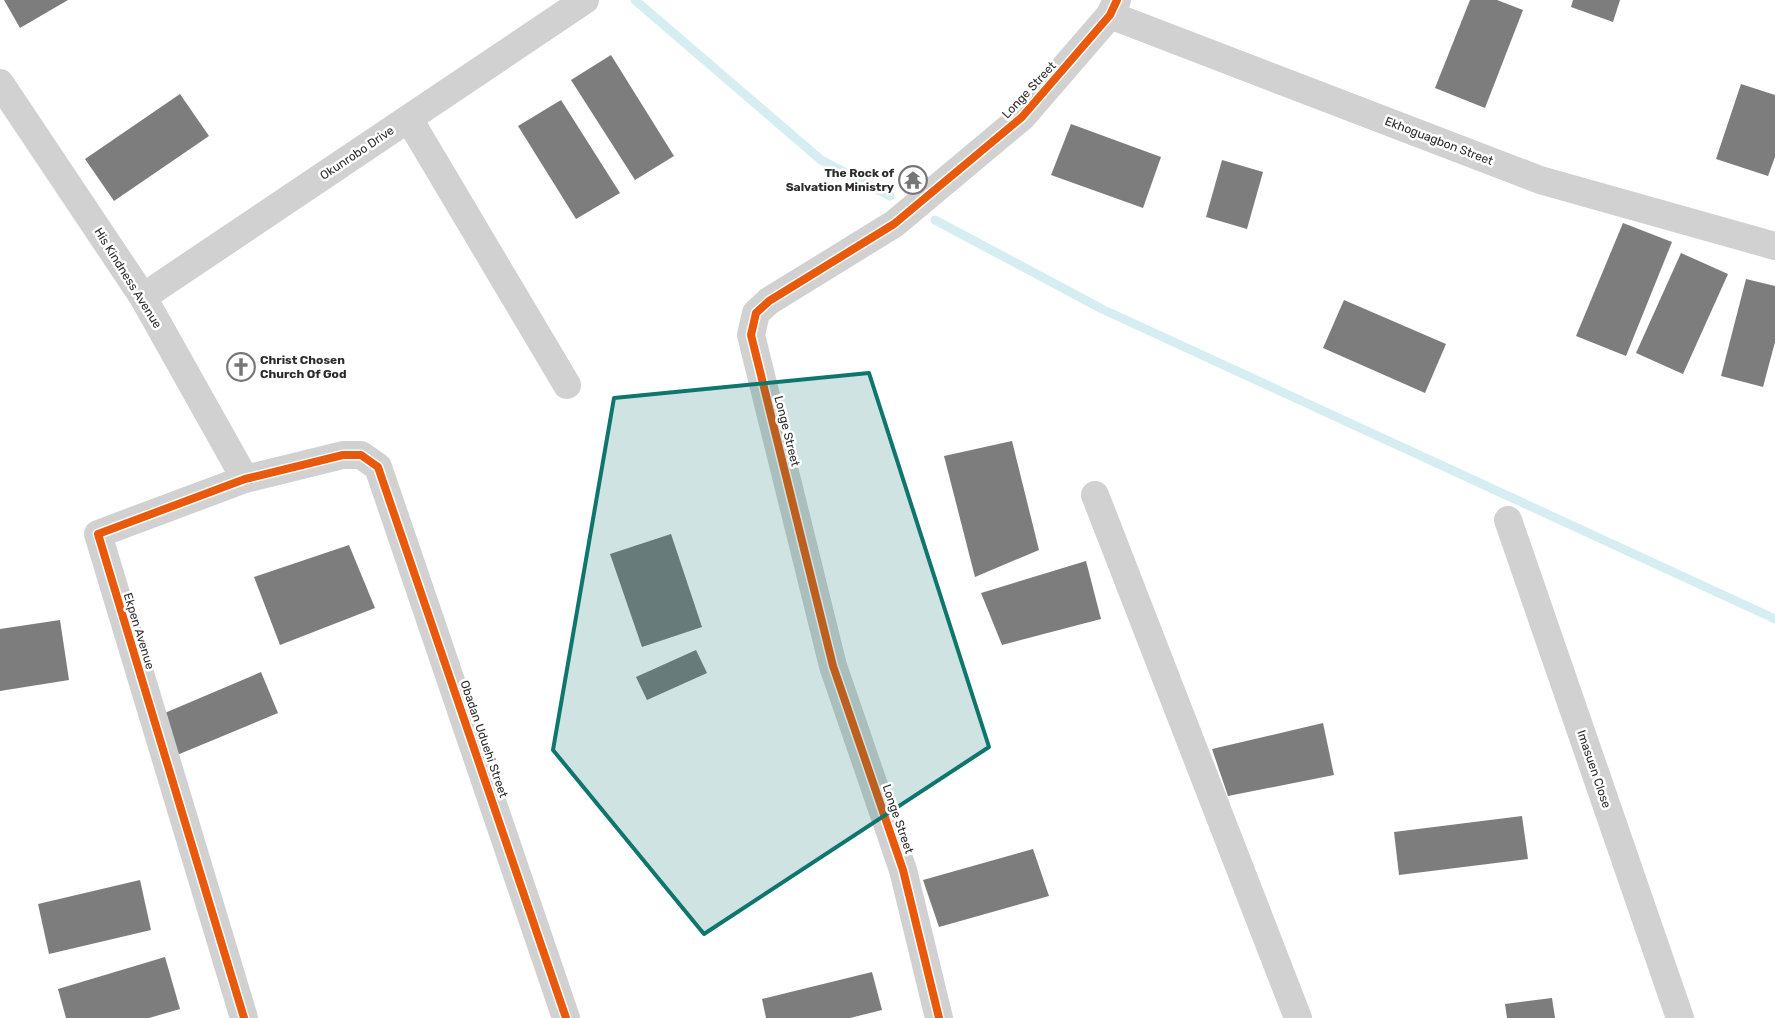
<svg xmlns="http://www.w3.org/2000/svg" width="1775" height="1018" viewBox="0 0 1775 1018" font-family="Rubik,sans-serif">
  <style>
    .lines { fill: none; stroke-linecap: round; stroke-linejoin: round }
    .stream { stroke: #d6eef1; stroke-width: 9 }
    .building { fill: #7d7d7d }
    .minor { stroke: #d1d1d1; stroke-width: 28 }
    .cycleway-casing { stroke: #fff; stroke-width: 11 }
    .cycleway { stroke: #e8590c; stroke-width: 8 }
    .marked { fill: #0f766e; fill-opacity: 0.2; stroke: #0f766e; stroke-width: 4; stroke-linejoin: round }
    .labels { text-anchor: middle; dominant-baseline: central; stroke-width: 5; stroke-linejoin: round; paint-order: stroke }
    .street-label { font-size: 12px; fill: #2c2c2c; stroke: #fff }
    .poi-label { font-size: 12px; font-weight: bold; fill: #2c2c2c; stroke: #fff; text-anchor: end }
  </style>
  <rect width="100%" height="100%" fill="#fff"/>
  <g class="lines">
    <g class="stream">
      <path d="M635,0L821,160L890,196"/>
      <path d="M935,220L1102,309L1775,619"/>
    </g>
  </g>
  <g class="building">
    <path d="M4,0H68L20,28Z"/>
    <path d="M1470,0H1497L1523,10L1485,108L1435,88Z"/>
    <path d="M1573,0H1620L1613,22L1571,7Z"/>
    <path d="M611,55L674,156L635,180L571,80Z"/>
    <path d="M1741,84L1775,95V157L1768,176L1716,159Z"/>
    <path d="M180,94L209,136L114,201L85,159Z"/>
    <path d="M561,100L620,193L576,219L518,126Z"/>
    <path d="M1071,124L1161,157L1143,208L1051,175Z"/>
    <path d="M1222,160L1263,172L1247,229L1206,217Z"/>
    <path d="M1623,223L1672,242L1626,356L1576,336Z"/>
    <path d="M1681,253L1728,274L1683,374L1636,353Z"/>
    <path d="M1746,279L1775,286V342L1763,387L1721,376Z"/>
    <path d="M1344,300L1446,344L1425,393L1323,348Z"/>
    <path d="M1012,441L1039,550L975,577L944,456Z"/>
    <path d="M671,534L702,627L642,647L610,554Z"/>
    <path d="M349,545L375,608L280,645L254,577Z"/>
    <path d="M1086,561L1101,619L1002,645L981,593Z"/>
    <path d="M60,620L69,680L0,691V629Z"/>
    <path d="M696,650L707,673L647,700L636,677Z"/>
    <path d="M261,672L278,713L177,755L160,715Z"/>
    <path d="M1323,723L1334,775L1228,796L1212,749Z"/>
    <path d="M1522,816L1528,859L1399,875L1394,832Z"/>
    <path d="M1033,849L1049,896L939,927L923,880Z"/>
    <path d="M140,880L151,930L49,954L38,904Z"/>
    <path d="M165,957L180,1009L149,1018H66L58,989Z"/>
    <path d="M872,972L882,1010L850,1018H766L762,999Z"/>
    <path d="M1552,998L1555,1018H1507L1505,1004Z"/>
  </g>
  <g class="lines">
    <g class="minor">
      <path d="M1110,15L1540,180L1775,246"/>
      <path d="M0,83L143,297L245,479"/>
      <path d="M409,119L567,385"/>
      <path d="M143,297L585,0"/>
      <path d="M1095,495L1298,1018"/>
      <path d="M1508,520L1680,1018"/>
      <path d="M244,1018L98,534L245,479L343,455H361L378,467L566,1018"/>
      <path d="M939,1018L903,870L833,666L751,335L756,313L769,301L894,224L1022,117L1110,15L1117,0"/>
    </g>
    <defs>
      <g id="cycleway">
        <path d="M244,1018L98,534L245,479L343,455H361L378,467L566,1018"/>
        <path d="M939,1018L903,870L833,666L751,335L756,313L769,301L894,224L1022,117L1110,15L1117,0"/>
      </g>
    </defs>
    <use href="#cycleway" class="cycleway-casing"/>
    <use href="#cycleway" class="cycleway"/>
  </g>
  <path class="marked" d="M869,373L989,747L704,934L553,750L614,398Z"/>
  <defs>
    <symbol id="temple-ring" viewBox="-11 -11 22 22"><circle r="9.5" fill="#fff" stroke="#767676" stroke-width="1.5"/><path d="M0-6L5-2H3V0L6.5 2.5H4V6H1.5V3h-3V6H-4V2.5H-6.5L-3 0V-2H-5Z" fill="#767676"/></symbol>
    <symbol id="church-ring" viewBox="-11 -11 22 22"><circle r="9.5" fill="#fff" stroke="#767676" stroke-width="1.5"/><path d="M-1.2-6h2.4v3.5h3.3v2.4h-3.3V6h-2.4V-.1h-3.3v-2.4h3.3Z" fill="#767676"/></symbol>
  </defs>
  <g fill-rule="evenodd">
    <use href="#temple-ring" x="897" y="164" width="32" height="32"/>
    <use href="#church-ring" x="225" y="351" width="32" height="32"/>
  </g>
  <g class="labels">
    <g class="street-label">
      <text transform="translate(1029 90) rotate(-47)">Longe Street</text>
      <text transform="translate(1439 141) rotate(21)">Ekhoguagbon Street</text>
      <text transform="translate(357 153) rotate(-34)">Okunrobo Drive</text>
      <text transform="translate(128 278) rotate(58)">His Kindness Avenue</text>
      <text transform="translate(787 431) rotate(76)">Longe Street</text>
      <text transform="translate(139 631) rotate(73)">Ekpen Avenue</text>
      <text transform="translate(484 739) rotate(71)">Obadan Uduehi Street</text>
      <text transform="translate(1594 769) rotate(71)">Imasuen Close</text>
      <text transform="translate(898 819) rotate(71)">Longe Street</text>
    </g>
    <g class="poi-label">
      <text x="894" y="173">The Rock of<tspan x="894" dy="14">Salvation Ministry</tspan></text>
      <text x="260" y="360" text-anchor="start">Christ Chosen<tspan x="260" dy="14">Church Of God</tspan></text>
    </g>
  </g>
</svg>
